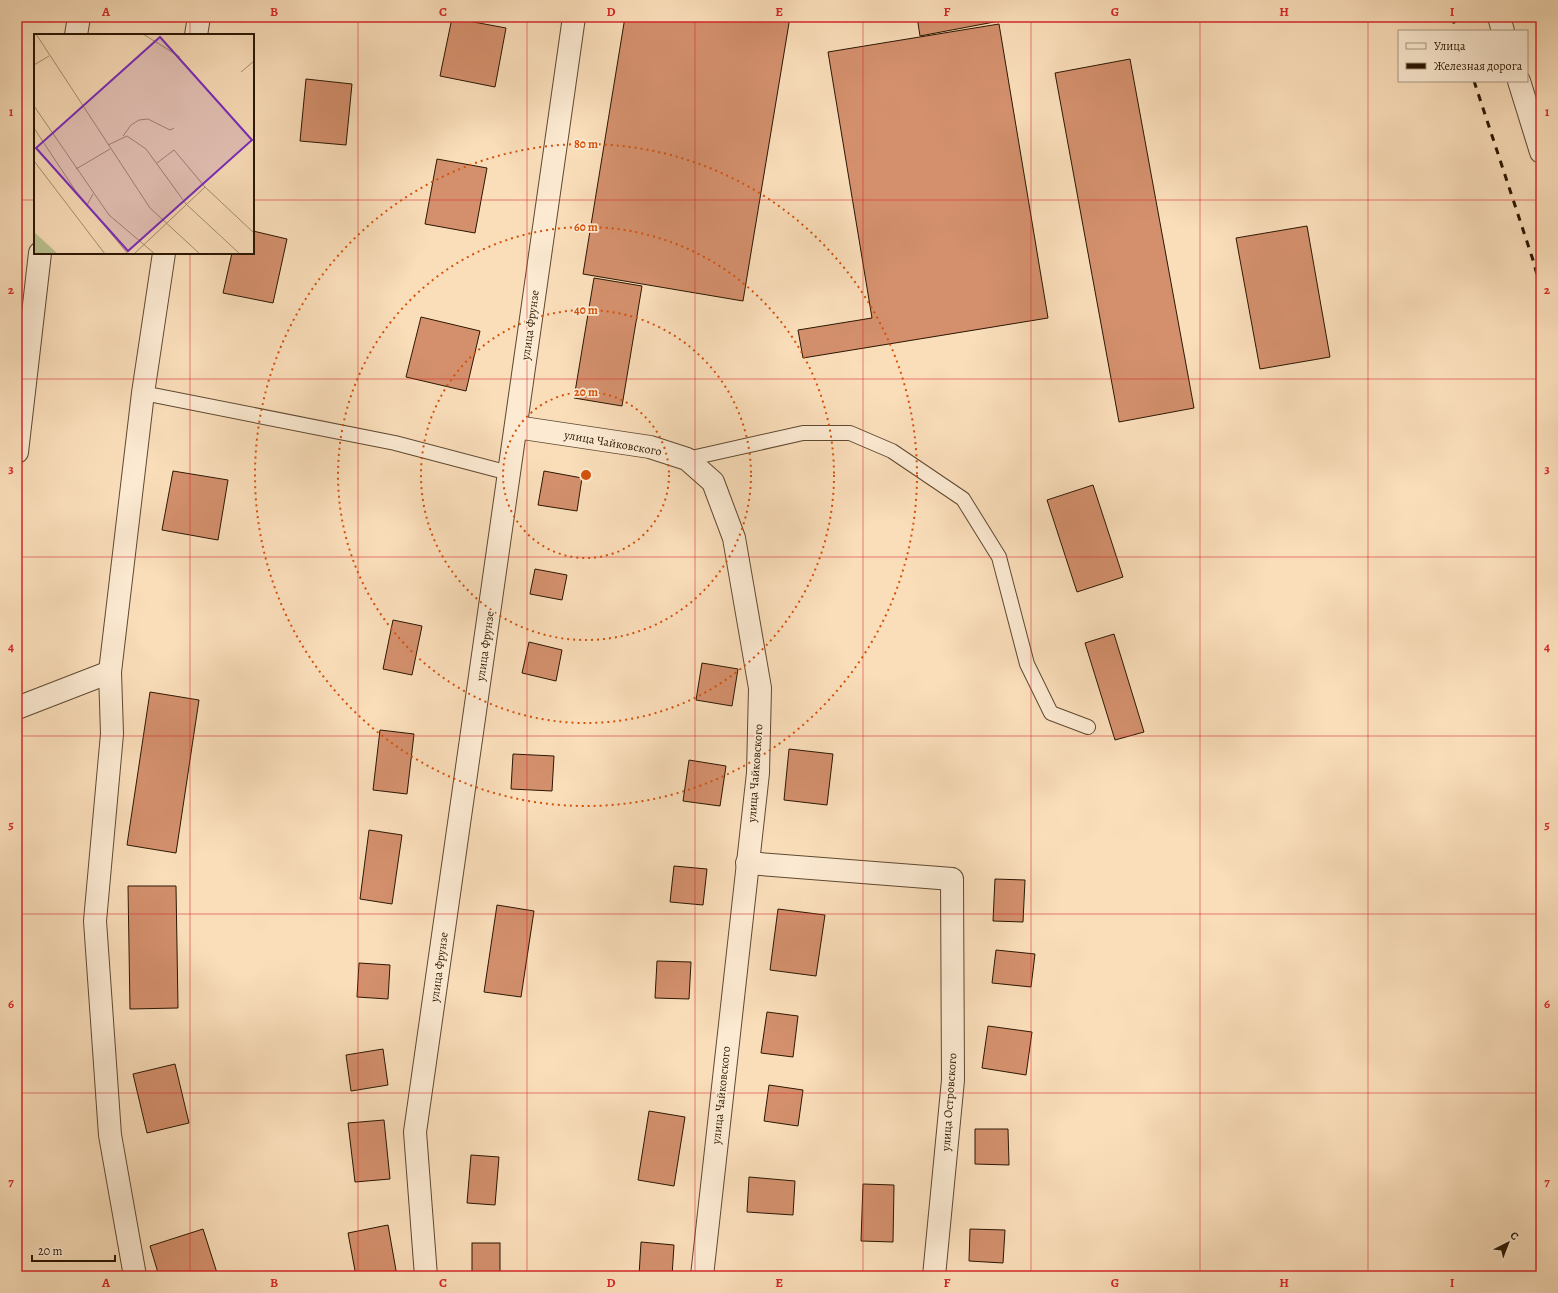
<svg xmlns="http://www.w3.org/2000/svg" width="1558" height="1293" viewBox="0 0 1558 1293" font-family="Alegreya,serif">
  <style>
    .building { fill: #d4906d; stroke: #2b1702 }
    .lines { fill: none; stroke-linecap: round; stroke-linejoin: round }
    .service-casing { stroke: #5f4930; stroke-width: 16 }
    .minor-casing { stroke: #5f4930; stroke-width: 24 }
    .service { stroke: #fcead2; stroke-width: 14 }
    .minor { stroke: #fcead2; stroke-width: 22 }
    .rail { stroke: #2b1702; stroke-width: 3; stroke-dasharray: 7 7; stroke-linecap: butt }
    .grid { fill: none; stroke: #d62828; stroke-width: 1; stroke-opacity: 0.55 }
    .ring { fill: none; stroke: #d5520b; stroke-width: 2; stroke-dasharray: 2 4 }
    .labels { text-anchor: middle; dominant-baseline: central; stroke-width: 3.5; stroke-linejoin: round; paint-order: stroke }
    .street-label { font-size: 12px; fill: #2b1702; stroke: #fcead2 }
    .inset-road { fill: none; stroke: #a78e70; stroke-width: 1 }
    .view { fill: #7b2cbf; fill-opacity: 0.15; stroke: #7b2cbf; stroke-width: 2 }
    .inset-edge { fill: none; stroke: #2b1702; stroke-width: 2 }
    .centre { fill: #d5520b; stroke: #fcead2; stroke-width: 2 }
    .ring-label { font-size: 12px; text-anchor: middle; font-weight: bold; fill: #d5520b; stroke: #fcead2; stroke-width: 3.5; stroke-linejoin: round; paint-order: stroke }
    .neatline { fill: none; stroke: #d62828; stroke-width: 1.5 }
    .grid-label { font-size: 13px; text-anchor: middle; font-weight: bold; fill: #d62828 }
  </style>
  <rect width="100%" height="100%" fill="#fadeba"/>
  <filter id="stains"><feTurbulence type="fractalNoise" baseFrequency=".005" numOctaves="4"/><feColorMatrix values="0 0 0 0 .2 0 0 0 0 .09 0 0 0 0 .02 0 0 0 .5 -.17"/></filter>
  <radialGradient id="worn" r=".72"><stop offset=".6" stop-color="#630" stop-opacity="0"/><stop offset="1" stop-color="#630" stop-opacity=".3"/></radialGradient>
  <g class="building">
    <path d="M625,17H790L743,301L583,274Z"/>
    <path d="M917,17H1010V19L920,36Z"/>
    <path d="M452,18L506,28L495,87L440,76Z"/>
    <path d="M999,24L1048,318L803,358L798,330L872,318L828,52Z"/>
    <path d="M1130,59L1194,408L1119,422L1055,73Z"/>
    <path d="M306,79L352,84L346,145L300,141Z"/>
    <path d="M437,159L487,168L475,233L425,224Z"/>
    <path d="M1307,226L1330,357L1260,369L1236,238Z"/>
    <path d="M253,231L287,239L273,303L223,293L232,253H253Z"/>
    <path d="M594,278L642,286L622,406L574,398Z"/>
    <path d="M421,317L480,331L466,391L406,377Z"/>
    <path d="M173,471L228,480L218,540L162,530Z"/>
    <path d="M544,471L582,478L577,511L538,505Z"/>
    <path d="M1093,485L1123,577L1077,592L1047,500Z"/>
    <path d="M535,569L567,575L562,600L530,594Z"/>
    <path d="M393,620L422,626L412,675L383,669Z"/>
    <path d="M1114,634L1144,732L1115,740L1085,643Z"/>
    <path d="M529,642L562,650L556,681L522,673Z"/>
    <path d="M702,663L738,669L732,706L696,700Z"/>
    <path d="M150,692L199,700L176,853L127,845Z"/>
    <path d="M380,730L414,734L407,794L373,790Z"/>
    <path d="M789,749L833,754L827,805L784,800Z"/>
    <path d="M513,754L554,756L552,791L511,789Z"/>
    <path d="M689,760L726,766L720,806L683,801Z"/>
    <path d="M369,830L402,835L392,904L360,899Z"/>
    <path d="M674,866L707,869L703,905L670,902Z"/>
    <path d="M995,879L1025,880L1023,922L993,921Z"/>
    <path d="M128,886H176L178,1008L130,1009Z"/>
    <path d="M497,905L534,911L521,997L484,992Z"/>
    <path d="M778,909L825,915L816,976L770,970Z"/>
    <path d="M996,950L1035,954L1031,987L992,983Z"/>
    <path d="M657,961L691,962L689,999L655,998Z"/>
    <path d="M359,963L390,965L388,999L357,997Z"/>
    <path d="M767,1012L798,1016L793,1057L761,1053Z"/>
    <path d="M988,1026L1032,1032L1026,1075L982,1068Z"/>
    <path d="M383,1049L388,1085L351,1091L346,1055Z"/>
    <path d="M175,1064L189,1123L147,1133L133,1074Z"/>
    <path d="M769,1085L803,1090L798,1126L764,1121Z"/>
    <path d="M649,1111L685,1117L674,1186L638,1180Z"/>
    <path d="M384,1120L390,1179L355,1182L348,1123Z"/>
    <path d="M975,1129H1008L1009,1165L975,1164Z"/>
    <path d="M471,1155L499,1157L495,1205L467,1203Z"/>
    <path d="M749,1177L795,1181L793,1215L747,1212Z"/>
    <path d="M863,1184L894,1185L893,1242L861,1241Z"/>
    <path d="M388,1225L397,1276H356L348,1233Z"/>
    <path d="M203,1229L218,1276H159L150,1246Z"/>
    <path d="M970,1229L1005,1230L1003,1263L969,1261Z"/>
    <path d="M641,1242L674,1245L672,1276H639Z"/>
    <rect x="472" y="1243" width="28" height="32"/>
  </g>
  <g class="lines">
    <defs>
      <g id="service">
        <path d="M143,393L395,443L509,473"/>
        <path d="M687,459L803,433H850L892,451L963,499L999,557L1027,664L1051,713L1088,727"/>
      </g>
      <g id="minor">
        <path d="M1499,17L1503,31"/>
        <path d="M76,35L79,17"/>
        <path d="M196,35L199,17"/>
        <path d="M1519,81L1541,152"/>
        <path d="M516,427L650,447L687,459L713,482L734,538L760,688L758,773L702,1276"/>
        <path d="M17,452L40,253"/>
        <path d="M17,708L110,672"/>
        <path d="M747,863L952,879L953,1080L934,1276"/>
        <path d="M135,1276L110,1135L95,921L112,734L110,672L143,393L164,253"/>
        <path d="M426,1276L415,1132L574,17"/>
      </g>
    </defs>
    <use href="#service" class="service-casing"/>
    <use href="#minor" class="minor-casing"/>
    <use href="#service" class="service"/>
    <use href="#minor" class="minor"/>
    <g class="rail">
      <path d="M1452,17L1457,31"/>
      <path d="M1474,81L1533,260L1541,289"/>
    </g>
  </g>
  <path class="grid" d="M190,17V35M358,17V1276M527,17V1276M695,17V1276M863,17V1276M1031,17V1276M1200,17V1276M1368,17V1276M17,200H35M253,200H1541M190,253V1276M17,379H1541M17,557H1541M17,736H1541M17,914H1541M17,1093H1541"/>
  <g class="ring">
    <circle cx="586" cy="475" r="83"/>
    <circle cx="586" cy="475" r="165"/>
    <circle cx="586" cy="475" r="248"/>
    <circle cx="586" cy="475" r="331"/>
  </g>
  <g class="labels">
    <g class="street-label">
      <text transform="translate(530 325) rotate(-82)">улица Фрунзе</text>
      <text transform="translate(613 443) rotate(10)">улица Чайковского</text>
      <text transform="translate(485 646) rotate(-82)">улица Фрунзе</text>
      <text transform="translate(755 773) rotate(-86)">улица Чайковского</text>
      <text transform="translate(439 967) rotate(-82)">улица Фрунзе</text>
      <text transform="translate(721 1095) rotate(-84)">улица Чайковского</text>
      <text transform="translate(949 1102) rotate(-86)">улица Островского</text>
    </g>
  </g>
  <g transform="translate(34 34)">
    <rect width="220" height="220" fill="#fadeba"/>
    <path d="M0,198L24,220H0Z" fill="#bcc291"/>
    <path class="inset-road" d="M2,0L116,174L166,220M109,0L146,23M0,31L15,22M207,38L220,27M0,72L75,181L121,220M0,94L41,156L94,220M89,102L97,91L105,86L114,85L136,96L140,94M74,111L93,102L112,115L152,170L206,220M0,127L71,220M123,129L140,116L171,153L220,199M42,135L76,115M53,171L59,160M100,220L171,153"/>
    <path class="view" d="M126,3L218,106L94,217L2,114Z"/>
    <rect width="220" height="220" class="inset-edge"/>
  </g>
  <circle cx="586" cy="475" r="6" class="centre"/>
  <g class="ring-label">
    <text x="586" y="148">80 m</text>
    <text x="586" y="231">60 m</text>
    <text x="586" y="314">40 m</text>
    <text x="586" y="396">20 m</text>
  </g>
  <rect width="1558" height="1293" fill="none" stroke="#fadeba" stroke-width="44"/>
  <rect x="1398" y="30" width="130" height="52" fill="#fcead2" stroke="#a8967f"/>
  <rect x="1406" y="43" width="20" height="6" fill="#fcead2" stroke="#a8967f"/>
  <text x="1434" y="50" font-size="12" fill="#2b1702">Улица</text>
  <rect x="1406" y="63" width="20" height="6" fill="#2b1702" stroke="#a8967f"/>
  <text x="1434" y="70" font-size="12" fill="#2b1702">Железная дорога</text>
  <g transform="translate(1508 1243) rotate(42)" stroke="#fcead2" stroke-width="3" paint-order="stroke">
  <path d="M0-3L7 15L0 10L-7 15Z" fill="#2b1702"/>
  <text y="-6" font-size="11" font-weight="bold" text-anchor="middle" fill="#2b1702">С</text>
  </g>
  <path d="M32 1255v6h83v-6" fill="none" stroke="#2b1702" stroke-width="2"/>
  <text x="38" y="1255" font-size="12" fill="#2b1702" stroke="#fcead2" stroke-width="3" paint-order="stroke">20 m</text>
  <rect x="22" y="22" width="1514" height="1249" class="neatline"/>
  <g class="grid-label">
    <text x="106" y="16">A</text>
    <text x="274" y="16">B</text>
    <text x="443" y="16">C</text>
    <text x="611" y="16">D</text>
    <text x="779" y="16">E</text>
    <text x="947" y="16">F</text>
    <text x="1115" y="16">G</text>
    <text x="1284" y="16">H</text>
    <text x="1452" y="16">I</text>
    <text x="11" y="116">1</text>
    <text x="1547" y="116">1</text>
    <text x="11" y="294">2</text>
    <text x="1547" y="294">2</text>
    <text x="11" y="473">3</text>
    <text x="1547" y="473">3</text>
    <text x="11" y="651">4</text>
    <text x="1547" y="651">4</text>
    <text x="11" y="829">5</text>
    <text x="1547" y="829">5</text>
    <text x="11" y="1008">6</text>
    <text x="1547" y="1008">6</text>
    <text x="11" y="1186">7</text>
    <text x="1547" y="1186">7</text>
    <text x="106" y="1287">A</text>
    <text x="274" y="1287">B</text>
    <text x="443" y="1287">C</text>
    <text x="611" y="1287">D</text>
    <text x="779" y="1287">E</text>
    <text x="947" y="1287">F</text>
    <text x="1115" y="1287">G</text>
    <text x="1284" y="1287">H</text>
    <text x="1452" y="1287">I</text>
  </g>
  <rect width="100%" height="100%" filter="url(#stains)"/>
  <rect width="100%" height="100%" fill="url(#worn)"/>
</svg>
